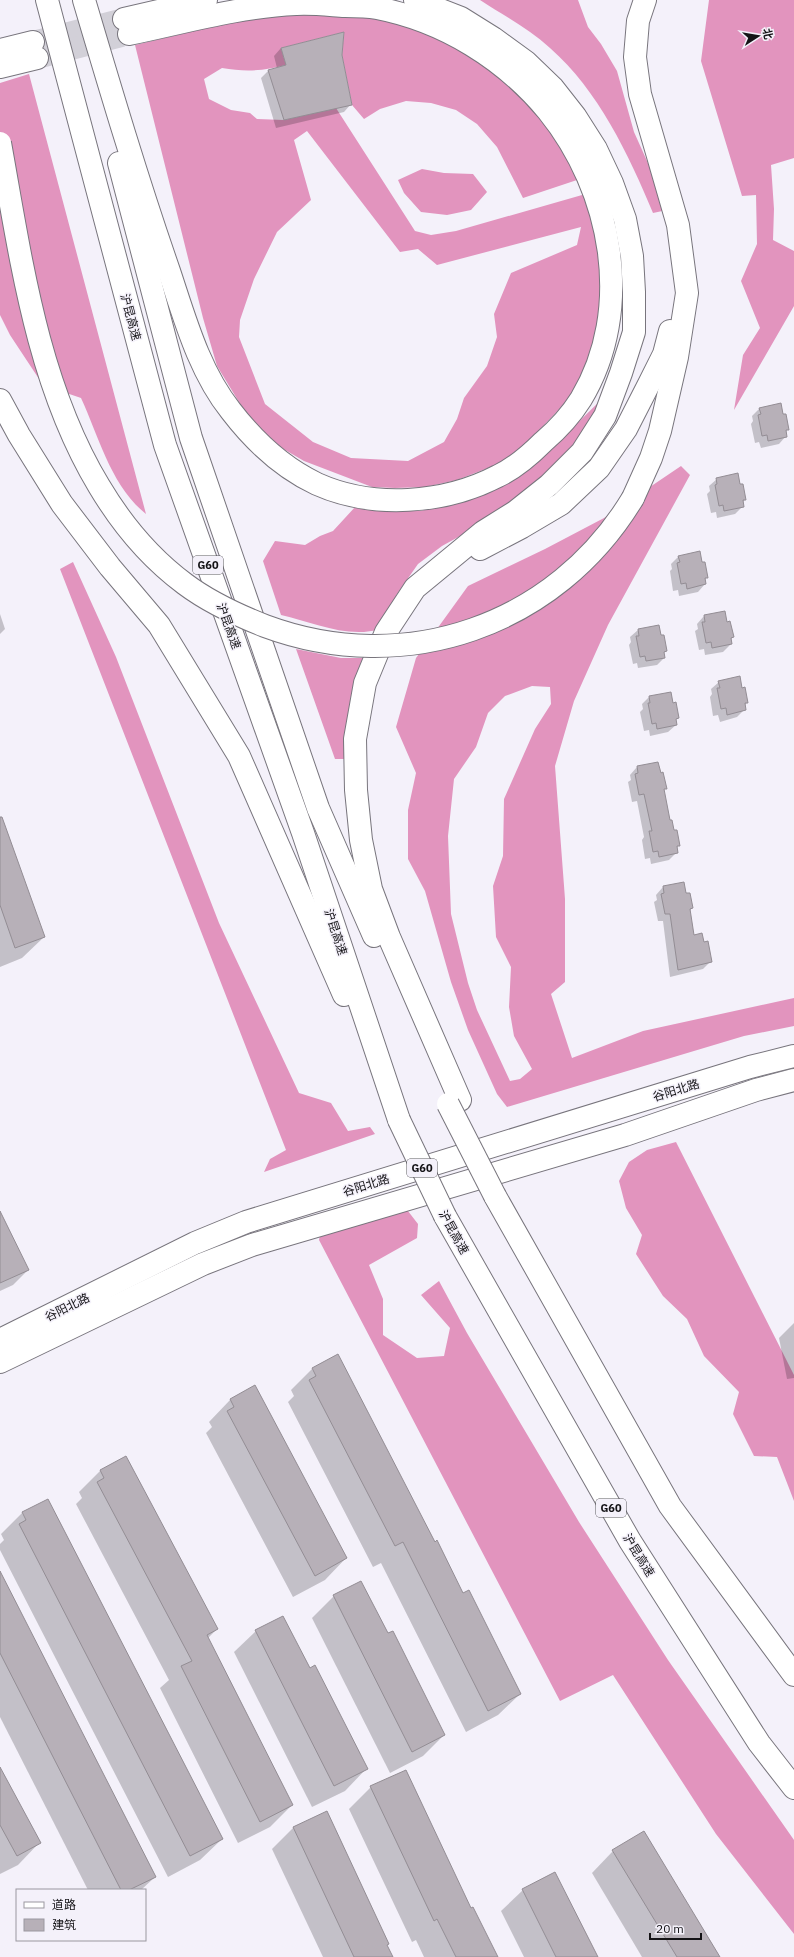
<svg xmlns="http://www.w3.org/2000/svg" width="794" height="1957" viewBox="0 0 794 1957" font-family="'IBM Plex Sans','Noto Sans SC',sans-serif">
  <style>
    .forest { fill: #e294be; fill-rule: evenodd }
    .shadow { fill: #0003 }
    .building { fill: #b7b0b8; stroke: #938d94 }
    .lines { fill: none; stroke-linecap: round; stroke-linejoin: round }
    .motorway-tunnel { stroke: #d2d0d8; stroke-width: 22; stroke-dasharray: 22 11; stroke-linecap: butt }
    .secondary-casing { stroke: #78757d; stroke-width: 24 }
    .motorway-casing { stroke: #78757d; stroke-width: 24 }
    .secondary { stroke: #fff; stroke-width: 22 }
    .motorway { stroke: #fff; stroke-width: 22 }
    .motorway-bridge-casing { stroke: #78757d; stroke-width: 24; stroke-linecap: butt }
    .motorway-bridge { stroke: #fff; stroke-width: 22 }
    .labels { text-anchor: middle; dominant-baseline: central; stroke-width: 3; stroke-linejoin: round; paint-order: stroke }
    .shield { fill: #f4f1fa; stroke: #57565a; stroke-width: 1 }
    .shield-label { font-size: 11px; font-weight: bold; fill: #141316 }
    .street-label { font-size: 12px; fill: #141316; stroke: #f4f1fa }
  </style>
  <rect width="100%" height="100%" fill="#f4f1fa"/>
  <g class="forest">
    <path d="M480,0H578L588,27L601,44L617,71L634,132L660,190L667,210L653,213C629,155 598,90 550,48C529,29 503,15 480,0Z"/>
    <path d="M709,0H794V158L771,165L774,209L773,240L794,251V306L734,410L743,355L760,328L741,281L757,244L756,195L742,196L701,61Z"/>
    <path d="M296,10L379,13L464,47L538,111L580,179L523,198L497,147L477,124L456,110L431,103L406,101L380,109L364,119L352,105L342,55L344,32L281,48L286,65C264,71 245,72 222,68L204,79L209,99L231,110L250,113L257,119L284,120L336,108L415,231L431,235L456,231L589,193L597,223L604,320L581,378L566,402L528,442L506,461L457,480L425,487L395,488L372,487L304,461L280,447L253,425L217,366L203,318L135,45L252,17ZM307,131L400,252L418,249L437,265L581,227L577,245L511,273L494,314L497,337L487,366L464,398L457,419L444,442L408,461L351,458L313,442L265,404L239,337L240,320L254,279L277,232L311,200L294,140Z"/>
    <path d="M29,74L146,514C111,486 99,437 81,398L43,385L10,335L0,315V83Z"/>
    <path d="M422,169L444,173L473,174L487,192L471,210L447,215L421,212L404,193L398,180Z"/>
    <path d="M606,395L574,451L489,520L442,546L418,564L397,594L380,629C348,639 312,622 281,615L263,561L275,541L305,545L320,536L333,531L356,506L419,511L450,505L477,497L509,482L526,472L547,453Z"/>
    <path d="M681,466L690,475L608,625L574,701L555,766L565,899V982L551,994L572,1058L643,1031L794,998V1026L744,1036L507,1107L497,1094L468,1030L451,982L425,891L408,859V810L416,773L396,727L416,658L468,586L545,549L604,518ZM532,686L550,687L551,704L535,729L504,799L503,856L493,886L496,937L511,967L509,1007L514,1036L532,1069L520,1079L510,1081L477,1010L468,983L451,914L448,836L454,779L476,747L488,713L505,696Z"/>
    <path d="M73,562L116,657L219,923L299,1093L331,1103L348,1131L370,1127L375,1134L264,1172L270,1159L286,1150L60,569Z"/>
    <path d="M296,649L341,658H363C348,691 347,724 345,759H335Z"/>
    <path d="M676,1142L794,1375V1501L777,1457L754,1456L733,1414L739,1392L704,1356L687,1319L663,1296L636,1254L642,1235L626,1208L619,1181L629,1162L647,1150Z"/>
    <path d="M401,1202L418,1224L417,1238L369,1265L383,1299V1335L417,1358L444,1356L450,1328L421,1295L439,1281L467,1333L579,1522L668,1660L794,1840V1934L716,1834L613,1675L560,1701L319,1240L321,1230Z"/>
  </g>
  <g class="shadow">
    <path d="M281,48L341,55L351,104L344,112L276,128L261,78L268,71L277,68L274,56Z"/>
    <path d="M760,408L782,416L788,429L785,432L786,436L779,444L761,448L759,442L755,443L751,424L753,421L752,416Z"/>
    <path d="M717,479L745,500L742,502L743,506L735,514L717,518L716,512L711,513L707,494L710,491L709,486Z"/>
    <path d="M679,556L701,563L707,577L704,580L705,584L698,592L679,596L678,590L673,591L670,571L672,569L671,564Z"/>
    <path d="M0,614L5,629L0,634Z"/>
    <path d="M704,616L733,637L730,640L731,644L723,652L705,655L704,649L699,650L695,631L698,629L697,624Z"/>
    <path d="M658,626L666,651L663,653L664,658L657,665L638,668L637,663L633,664L629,645L631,642L630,637L638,630Z"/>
    <path d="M719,682L741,689L747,703L744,705L745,709L737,717L720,722L718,715L713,716L710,697L712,694L711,689Z"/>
    <path d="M649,697L678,718L675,720L676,725L668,732L650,736L649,730L644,731L640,712L643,709L642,704Z"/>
    <path d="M637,767L665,788L663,791L669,821L679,845L676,848L677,852L669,860L651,864L650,858L645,859L642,840L644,837L637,801L632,802L628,782L631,780L630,775Z"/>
    <path d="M0,817L44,937L22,958L0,967Z"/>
    <path d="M663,887L686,894L692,908L689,911L693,936L703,943L711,961L703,969L670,977L663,921H658L654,902L657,900L656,895Z"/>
    <path d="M0,1232L28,1270L13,1285L0,1291Z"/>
    <path d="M794,1323V1378L787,1379L779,1338Z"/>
    <path d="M312,1369L434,1543L520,1694L498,1715L466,1732L381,1563L373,1567L288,1402L294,1396L291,1390Z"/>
    <path d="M255,1387L346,1558L325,1580L293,1597L206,1433L212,1427L209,1422L230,1400Z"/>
    <path d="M125,1458L217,1629L208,1638L292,1805L270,1827L238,1843L160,1688L169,1680L76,1504L82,1498L79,1492L100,1471Z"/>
    <path d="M22,1513L222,1839L200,1860L168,1877L0,1550V1544L4,1540L1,1534Z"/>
    <path d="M0,1574L155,1877L141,1890H88L0,1717Z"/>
    <path d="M334,1596L387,1635L444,1735L423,1756L390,1773L312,1618Z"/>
    <path d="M256,1631L309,1669L366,1769L345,1791L312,1807L234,1652Z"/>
    <path d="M0,1769L39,1843L18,1865L0,1874Z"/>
    <path d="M371,1787L470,1909L497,1957H424L416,1940L412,1942L349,1809Z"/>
    <path d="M294,1827L386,1945L392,1957H323L272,1849Z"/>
    <path d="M613,1851L719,1957H642L592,1873Z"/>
    <path d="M523,1890L597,1957H524L501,1911Z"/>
  </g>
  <g class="building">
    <path d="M344,32L342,55L352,105L284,120L268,70L286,65L281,48Z"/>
    <path d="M781,403L783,414H786L789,430H786L787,437L768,441L767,435L762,436L758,415L761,414L759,408Z"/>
    <path d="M738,473L740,484H743L746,500H743L744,507L724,511L723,505L719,506L715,485L717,484L716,478Z"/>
    <path d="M700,551L702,562H705L708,578H705L706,584L687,589L686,583L681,584L677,563L680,562L678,556Z"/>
    <path d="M725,611L727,622L730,621L734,637L731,638L732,644L712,648L711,642L706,643L702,622H705L704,615Z"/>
    <path d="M659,625L661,635H664L667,651L664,652L665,658L646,661L645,656L640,657L636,636H639L638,629Z"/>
    <path d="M740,676L742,688L745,687L748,703H745L746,710L727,715L726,708L721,709L717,688H720L718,681Z"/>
    <path d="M671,692L673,703L676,702L679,718L676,719L677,725L657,729L656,723L652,724L648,703H650L649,696Z"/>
    <path d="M658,762L661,773L663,772L667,789H664L670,820H672L674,830H677L680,846H677L678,853L659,857L658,851L653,852L649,831H652L644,794L639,795L635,774L638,773L637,766Z"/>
    <path d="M0,817H2L45,937L15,948L0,905Z"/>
    <path d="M684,882L686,893H690L693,908L690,909L694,935L702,933L704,942L708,941L712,962L678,970L670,914H665L661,894L664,893L663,886Z"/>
    <path d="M0,1211L29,1270L0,1283Z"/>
    <path d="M338,1354L435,1542L437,1540L463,1593L469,1590L521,1694L488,1711L403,1542L395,1546L309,1380L316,1376L312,1368Z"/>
    <path d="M255,1385L347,1558L315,1576L227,1411L234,1407L230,1399Z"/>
    <path d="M126,1456L218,1629L207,1635L293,1805L260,1822L181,1666L192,1661L97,1482L104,1478L100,1470Z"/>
    <path d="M48,1499L223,1839L190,1856L19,1524L26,1520L22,1512Z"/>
    <path d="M0,1571L156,1877L129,1890H121L0,1653Z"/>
    <path d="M361,1581L388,1633L393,1631L445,1735L412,1752L333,1595Z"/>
    <path d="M283,1616L310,1668L315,1665L368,1769L334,1786L255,1630Z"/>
    <path d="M0,1767L41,1843L17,1856L0,1825Z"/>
    <path d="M406,1770L471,1908L473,1907L498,1957H456L437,1919L434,1921L370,1786Z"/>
    <path d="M327,1811L389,1944L387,1945L393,1957H354L293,1827Z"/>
    <path d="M644,1831L720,1957H677L612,1850Z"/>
    <path d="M555,1872L598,1957H556L522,1889Z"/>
  </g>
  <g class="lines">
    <g class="motorway-tunnel">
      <path d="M33,42L124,19"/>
      <path d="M37,58L129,34"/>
    </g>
    <defs>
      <g id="secondary">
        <path d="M0,1340L195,1243L246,1222L750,1067L794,1056"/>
        <path d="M0,1362L203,1264L252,1245L625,1135L756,1090L794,1080"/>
      </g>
      <g id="motorway">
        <path d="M47,0L165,445L303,833L399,1120"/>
        <path d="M84,0C111,91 138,182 169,271C185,319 199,371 231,411C254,441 283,468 317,484C373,509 444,504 498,476C515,468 530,455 543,442C557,430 571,415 581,399C635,309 612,190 548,111C505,59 444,21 377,8C367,6 356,6 345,6C329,5 312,3 296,4C242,6 182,23 129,34"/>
        <path d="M415,0L461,18L493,38L526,62L553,88L575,116L596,149L612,183L625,219L632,256L634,292V332L621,373L605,416L582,452L549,485L515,512L483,532L415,588L386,632L365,683L355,739L356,790L361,840L371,889L389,937L460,1100"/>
        <path d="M124,19L206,0"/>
        <path d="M0,50L33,42"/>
        <path d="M0,67L37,58"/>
        <path d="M119,163L191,438L318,808L374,936"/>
        <path d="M0,400L19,435L62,504L110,567L159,625L239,756L344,995"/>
        <path d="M633,498L651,458L660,431L677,357L687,293L678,225L640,94L635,57L638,21L645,0"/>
        <path d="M480,549L522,527L561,504L599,468L626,429L649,384L664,354L670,331"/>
        <path d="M495,1196L670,1506L794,1675"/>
        <path d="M445,1216L630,1541L759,1743L794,1788"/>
      </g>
    </defs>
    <use href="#secondary" class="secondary-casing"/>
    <use href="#motorway" class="motorway-casing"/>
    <use href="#secondary" class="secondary"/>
    <use href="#motorway" class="motorway"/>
    <defs>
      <g id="motorway-bridge">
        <path d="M0,143C21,259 37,383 99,486C121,523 150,558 185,584C209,602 237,615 265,626C405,678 556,626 633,498"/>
        <path d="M448,1104L495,1196"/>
        <path d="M399,1120L445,1216"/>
      </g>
    </defs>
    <use href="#motorway-bridge" class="motorway-bridge-casing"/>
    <use href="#motorway-bridge" class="motorway-bridge"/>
  </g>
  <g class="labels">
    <g class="shield">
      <rect x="193" y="556" width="30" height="18" rx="3"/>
      <rect x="407" y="1159" width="30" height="18" rx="3"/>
      <rect x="596" y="1499" width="30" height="18" rx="3"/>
    </g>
    <g class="shield-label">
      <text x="208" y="565">G60</text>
      <text x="422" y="1168">G60</text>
      <text x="611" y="1508">G60</text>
    </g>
    <g class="street-label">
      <text transform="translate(131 317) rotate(75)">沪昆高速</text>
      <text transform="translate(229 626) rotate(70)">沪昆高速</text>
      <text transform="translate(336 932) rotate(72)">沪昆高速</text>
      <text transform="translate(676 1090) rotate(-17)">谷阳北路</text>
      <text transform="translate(366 1185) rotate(-17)">谷阳北路</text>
      <text transform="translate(454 1232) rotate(61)">沪昆高速</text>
      <text transform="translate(67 1307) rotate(-26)">谷阳北路</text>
      <text transform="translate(639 1555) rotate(58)">沪昆高速</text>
    </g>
  </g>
  <rect x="16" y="1889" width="130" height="52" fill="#f4f1fa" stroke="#9a989f"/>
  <rect x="24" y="1902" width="20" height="6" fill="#ffffff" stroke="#9a989f"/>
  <text x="52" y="1909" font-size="12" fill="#141316">道路</text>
  <rect x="24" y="1919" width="20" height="12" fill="#b7b0b8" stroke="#9a989f"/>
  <text x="52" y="1929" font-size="12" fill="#141316">建筑</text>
  <g transform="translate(758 36) rotate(78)" stroke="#f4f1fa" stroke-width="3" paint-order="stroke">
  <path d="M0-3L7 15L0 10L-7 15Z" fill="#141316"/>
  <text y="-6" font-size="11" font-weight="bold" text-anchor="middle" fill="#141316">北</text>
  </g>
  <path d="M650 1933v6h51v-6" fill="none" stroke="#141316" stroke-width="2"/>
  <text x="656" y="1933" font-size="12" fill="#141316" stroke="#f4f1fa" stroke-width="3" paint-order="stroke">20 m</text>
</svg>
